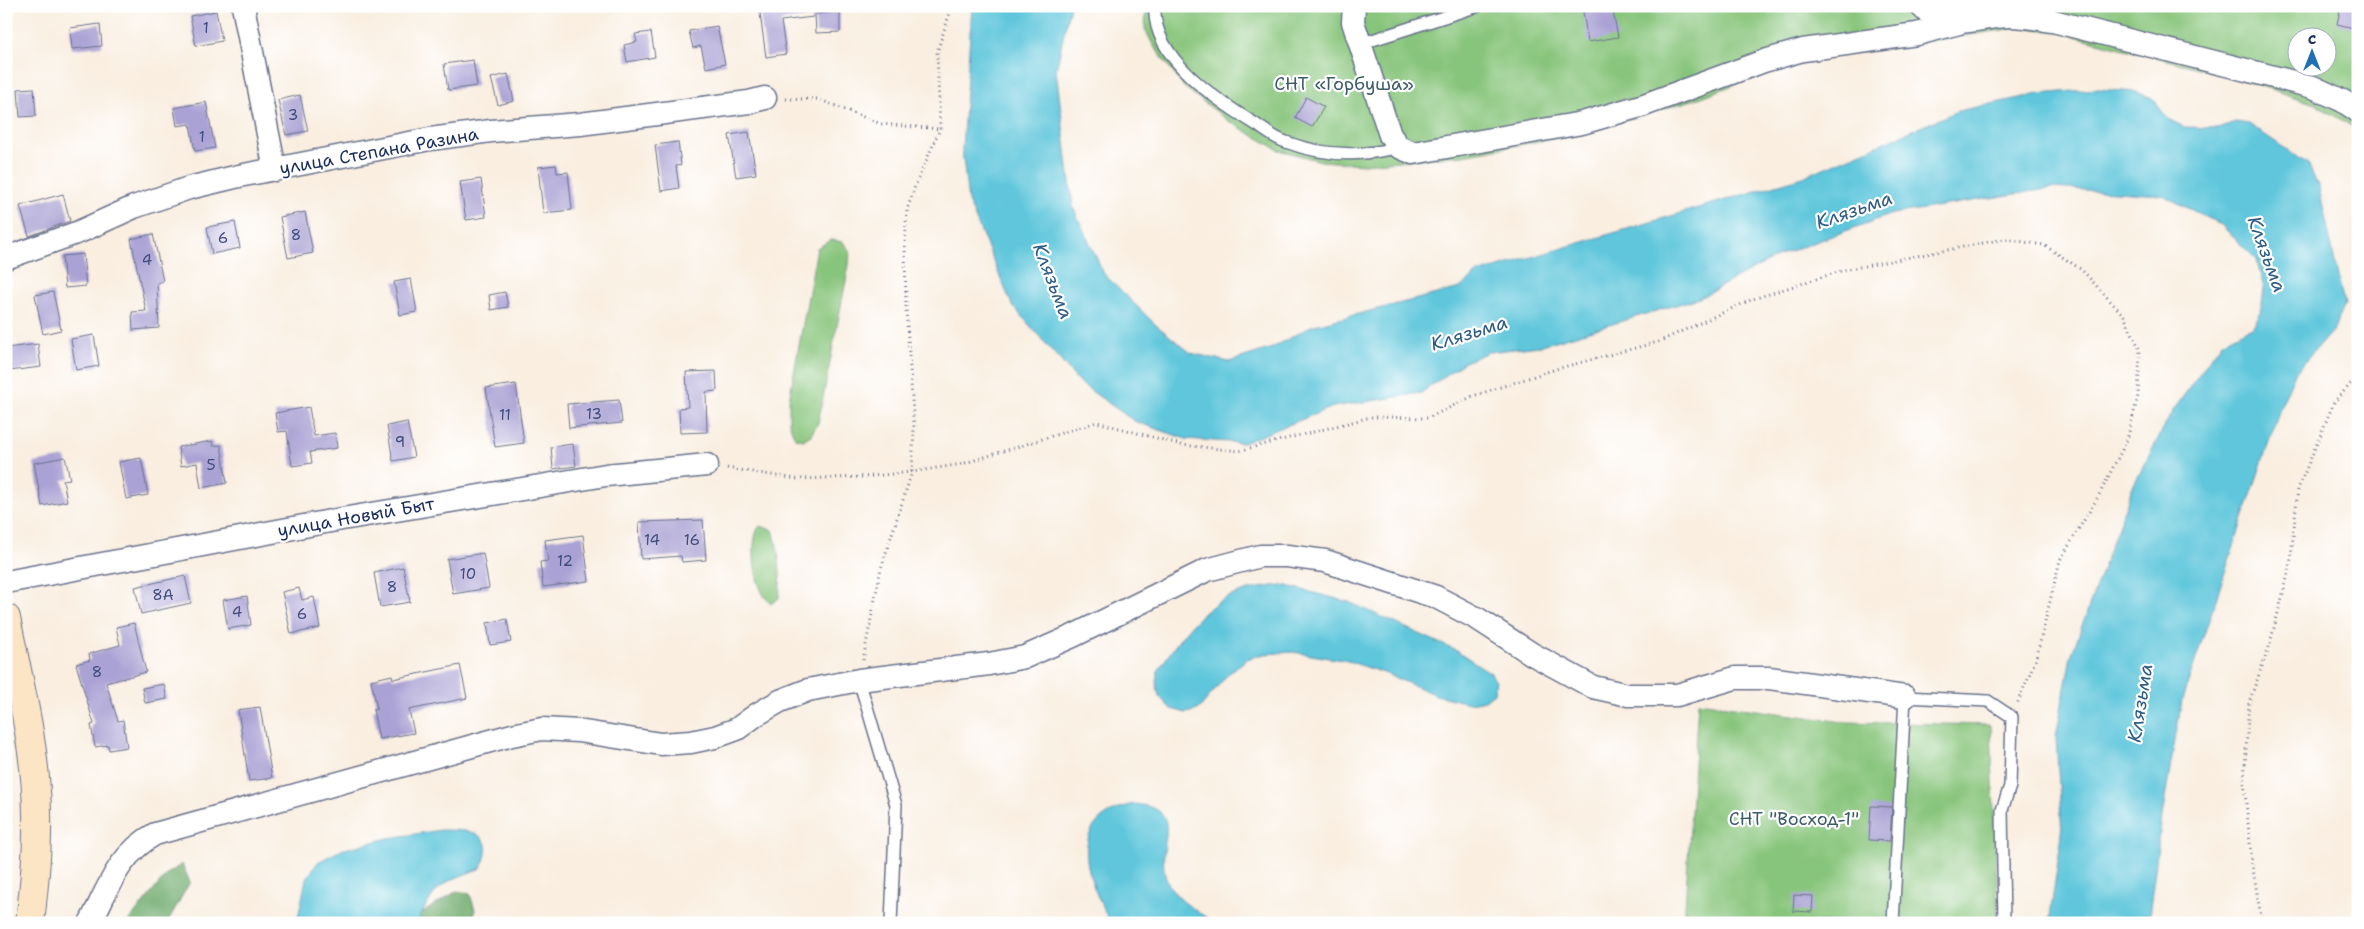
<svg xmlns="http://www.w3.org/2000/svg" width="2364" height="929" viewBox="0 0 2364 929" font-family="'Shantell Sans',sans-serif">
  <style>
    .green { fill: #88c57c; stroke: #527a6d; fill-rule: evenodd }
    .forest { fill: #6eaa6c; stroke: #446c65 }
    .water { fill: #5ec6db; stroke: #3c7a9c }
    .building { fill: #aaa2d4 }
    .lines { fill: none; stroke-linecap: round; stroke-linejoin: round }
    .service-casing { stroke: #69728c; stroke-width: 14 }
    .minor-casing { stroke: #69728c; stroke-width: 25 }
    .secondary-casing { stroke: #69728c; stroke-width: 30 }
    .path { stroke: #69728c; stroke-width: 3; stroke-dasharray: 1 4; stroke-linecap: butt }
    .service { stroke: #fff; stroke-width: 11 }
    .minor { stroke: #fff; stroke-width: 22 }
    .secondary { stroke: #fce5c4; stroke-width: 28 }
    .labels { text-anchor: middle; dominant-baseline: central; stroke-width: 4.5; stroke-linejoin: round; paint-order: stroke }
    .number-label { font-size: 15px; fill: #3f4c7c }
    .park-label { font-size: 18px; fill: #3c5c67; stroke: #fff }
    .street-label { font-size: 18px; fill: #1b2f5e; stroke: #fff }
    .water-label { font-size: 19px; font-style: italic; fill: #2f5c84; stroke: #fff }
  </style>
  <rect width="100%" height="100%" fill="#fff"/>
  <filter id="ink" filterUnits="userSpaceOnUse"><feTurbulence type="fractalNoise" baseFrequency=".02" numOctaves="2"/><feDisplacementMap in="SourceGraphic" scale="10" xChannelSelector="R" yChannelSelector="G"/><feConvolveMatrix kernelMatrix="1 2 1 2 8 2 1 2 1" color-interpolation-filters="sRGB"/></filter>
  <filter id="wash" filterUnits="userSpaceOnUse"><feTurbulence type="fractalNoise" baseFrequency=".0096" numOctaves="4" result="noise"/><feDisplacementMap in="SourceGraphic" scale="20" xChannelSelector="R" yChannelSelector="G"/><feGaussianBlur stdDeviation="1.12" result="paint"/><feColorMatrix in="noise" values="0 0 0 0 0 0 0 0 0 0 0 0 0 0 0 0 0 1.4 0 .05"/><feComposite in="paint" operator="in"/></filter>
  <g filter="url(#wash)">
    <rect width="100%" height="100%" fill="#f9eee0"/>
    <g class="green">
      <path d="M1146,6H2358V130L2315,104L2240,79L2059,32L2022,27L1834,56L1776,69L1699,98L1580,134L1463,155L1364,164L1321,161L1279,150L1230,122L1184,87L1153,45L1145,29ZM2296,38H2326V68H2296Z"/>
      <path d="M831,240L843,242L850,251L849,265L818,423L811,435L803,440L795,438L789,423V400L817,248Z"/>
      <path d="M760,526L773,530C779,551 782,576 779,598L772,603C754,596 748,537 760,526Z"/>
      <path d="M1698,702L1843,722L1991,725L1998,923H1684Z"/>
    </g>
    <g class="forest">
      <path d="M182,864L190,882L167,923H127L167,874Z"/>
      <path d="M457,891L470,894L475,910L472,923H417L422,913Z"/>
    </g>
    <g class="water">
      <path d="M972,6H1070L1056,70L1073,207L1104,274L1156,325L1191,353L1229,362L1272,348L1311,326L1460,288L1478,273L1800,178L1958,111L2038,94L2098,89L2136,92L2152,98L2168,119L2184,127L2217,128L2236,122L2249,124L2308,164L2319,188L2344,304L2334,329L2295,373L2281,406L2182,700L2162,816L2148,923H2049L2062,834L2056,737L2071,656L2132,488L2172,412L2222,342L2253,326L2261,312L2264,289L2257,260L2220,224L2162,195L2053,188L1892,214L1780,255L1699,298L1539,346L1488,352L1463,363L1421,393L1333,407L1243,443L1186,439L1134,421L1080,383L1012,305L968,201L962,149Z"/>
      <path d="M1283,585L1349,602L1457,651L1491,673L1496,682L1494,693L1485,700L1469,703L1436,695L1384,673L1348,661L1293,652L1264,654L1247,659L1228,674L1198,710L1186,713L1171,709L1159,696L1156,681L1158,671C1194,616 1214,590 1283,585Z"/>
      <path d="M1134,804C1187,809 1157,840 1165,875C1171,898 1197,911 1215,923H1112L1109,920C1085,874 1065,819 1134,804Z"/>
      <path d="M441,830C469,830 499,831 481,868C440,884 438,882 417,923H297L306,879L318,862L341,850L389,838Z"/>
    </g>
    <g id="blocks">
      <g class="building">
        <path d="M759,6H813V17L781,21L786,54L766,57Z"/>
        <path d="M1582,6H1612L1618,37L1588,42Z"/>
        <path d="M2341,6H2358V29L2337,24Z"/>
        <path d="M216,11L222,41L196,46L190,16Z"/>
        <path d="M840,12V32L816,33L815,14Z"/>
        <path d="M100,24L102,46L72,49L70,28Z"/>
        <path d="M717,26L725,64L706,68L701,46L693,48L689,31Z"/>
        <path d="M651,32L655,57L627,62L624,45L637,42L635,34Z"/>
        <path d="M473,60L477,86L448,90L444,64Z"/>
        <path d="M508,74L514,101L498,105L491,78Z"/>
        <path d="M34,88L36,116L20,117L18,89Z"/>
        <path d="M300,95L308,131L286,135L278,100Z"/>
        <path d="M1306,97L1324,107L1312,127L1295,118Z"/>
        <path d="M206,102L215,148L195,151L190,124L177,126L174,108Z"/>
        <path d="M749,132L756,174L736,177L729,135Z"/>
        <path d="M678,142L681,165L676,166L679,188L661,191L655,145Z"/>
        <path d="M556,165L557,173L568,172L572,210L543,213L538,167Z"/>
        <path d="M481,179L486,217L466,220L460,182Z"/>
        <path d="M63,194L70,221L29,236L20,206Z"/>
        <path d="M305,212L313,253L288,258L280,217Z"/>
        <path d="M235,222L240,248L212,254L207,227Z"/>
        <path d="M153,234L163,281L157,283L159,328L133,330L132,312L146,311L131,239Z"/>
        <path d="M83,254L86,286L65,288L62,256Z"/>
        <path d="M411,279L417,312L400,315L394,282Z"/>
        <path d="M53,292L61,330L43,334L35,295Z"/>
        <path d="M505,292L508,307L491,310L489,295Z"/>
        <path d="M94,335L99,366L76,370L71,339Z"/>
        <path d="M38,344L41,367L9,371L6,348Z"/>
        <path d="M716,371L717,391L706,392L707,432L680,433L679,408L688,407L686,372Z"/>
        <path d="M516,384L524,443L495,447L486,388Z"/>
        <path d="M619,400L622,423L569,428L567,404Z"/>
        <path d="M309,407L314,436L335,433L337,448L310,452L312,463L292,466L287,431L278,432L275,413Z"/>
        <path d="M407,422L414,457L393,461L387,426Z"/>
        <path d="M212,441L213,446L221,445L227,483L201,488L197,463L181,466L178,447Z"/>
        <path d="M573,444L576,466L553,469L551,447Z"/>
        <path d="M65,457L70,479L63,480L67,501L42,506L34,463Z"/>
        <path d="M141,458L148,495L126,499L119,462Z"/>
        <path d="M703,520L706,560L682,562L681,556L641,559L639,522Z"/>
        <path d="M583,535L589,581L543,587L540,562L548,561L545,540Z"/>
        <path d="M483,553L489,588L453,594L447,559Z"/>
        <path d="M403,567L410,602L380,607L374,573Z"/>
        <path d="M185,576L191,603L141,614L135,587Z"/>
        <path d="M299,588L302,600L314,597L320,628L291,634L282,592Z"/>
        <path d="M247,596L251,625L228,629L223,600Z"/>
        <path d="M507,619L511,642L490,645L487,623Z"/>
        <path d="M134,623L146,672L106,683L118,721L123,720L127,747L109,750L108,745L95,747L91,725L94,724L76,664L90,660L89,654L120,645L116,627Z"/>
        <path d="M460,665L467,698L409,710L414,733L379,739L373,710L377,709L371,680L392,675L393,679Z"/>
        <path d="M164,684L167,699L145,703L142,688Z"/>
        <path d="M260,707L272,778L249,781L238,710Z"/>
        <path d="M1871,806L1892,807L1890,841L1869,840Z"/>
        <path d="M1794,895L1813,896L1812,912L1793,911Z"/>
      </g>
    </g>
  </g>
  <g filter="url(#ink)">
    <use href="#blocks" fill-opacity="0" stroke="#69728c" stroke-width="1"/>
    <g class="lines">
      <defs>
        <g id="service">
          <path d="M1155,6C1151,58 1218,101 1257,125C1266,131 1276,139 1286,142C1323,156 1362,157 1399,147"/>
          <path d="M1360,44L1478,6"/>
          <path d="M859,680L896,805L891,923"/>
          <path d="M1893,923L1905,697L1988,701L2012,717L2010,786L2002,810L2004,923"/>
        </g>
        <g id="minor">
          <path d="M243,6L275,170"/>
          <path d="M1354,6L1353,22L1390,135L1399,147L1413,153L1582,123L1644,105L1764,61L1803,50L1917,34L1959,23"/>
          <path d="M1921,6C1949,35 1976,16 2010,16C2024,16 2039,19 2053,21L2313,87L2343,101L2358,111"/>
          <path d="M6,258L79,232L134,207L189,188L239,176L430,139L491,131L580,124L749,102L765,98"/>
          <path d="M6,582L336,520L606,475L707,465"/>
          <path d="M90,923C109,887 118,855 155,834L512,735L542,729L578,731L661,744L691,742L715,737L737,729L756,715L780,701L808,690L859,680L989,664L1025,657L1073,636L1207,570L1260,556H1287L1325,561L1436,597L1478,619L1532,654L1593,687L1628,695H1677L1735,678H1769L1905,697"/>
        </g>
        <path id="secondary" d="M6,618C19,682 36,747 37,813C38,849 34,886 30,923"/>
      </defs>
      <use href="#service" class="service-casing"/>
      <use href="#minor" class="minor-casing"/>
      <use href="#secondary" class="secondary-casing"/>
      <g class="path">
        <path d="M786,99H818L881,124L940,129"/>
        <path d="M727,468L797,479L863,477L912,472L962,464L1097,422L1182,445L1239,451L1371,417L1428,418L1473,396L1556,369L1658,342L1753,299L1844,270L2004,239L2044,245L2082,270L2124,316L2140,350L2138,396L2127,440L2098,497L2060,560L2036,659L2017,704"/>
        <path d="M863,660L881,568L912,472L914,429L906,308L905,242L907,210L915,186L940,129L937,52L952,6"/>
        <path d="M2262,923L2252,863L2244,782L2249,702L2269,647L2290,567L2298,489L2334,402L2358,376"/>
      </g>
      <use href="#service" class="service"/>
      <use href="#minor" class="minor"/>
      <use href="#secondary" class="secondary"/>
    </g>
  </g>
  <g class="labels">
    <g class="number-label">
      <text x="206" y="28">1</text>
      <text x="293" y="115">3</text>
      <text x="202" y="137">1</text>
      <text x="296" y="235">8</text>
      <text x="223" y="238">6</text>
      <text x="147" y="260">4</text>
      <text x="594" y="414">13</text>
      <text x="505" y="415">11</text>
      <text x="400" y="442">9</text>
      <text x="211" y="465">5</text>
      <text x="652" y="540">14</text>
      <text x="692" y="540">16</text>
      <text x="565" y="561">12</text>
      <text x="468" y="574">10</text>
      <text x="392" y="587">8</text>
      <text x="163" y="595">8А</text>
      <text x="237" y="612">4</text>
      <text x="302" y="614">6</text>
      <text x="97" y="672">8</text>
    </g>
    <g class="park-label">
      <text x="1344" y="84">СНТ «Горбуша»</text>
      <text x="1794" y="819">СНТ "Восход-1"</text>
    </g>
    <g class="street-label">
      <text transform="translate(379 151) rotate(-10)">улица Степана Разина</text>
      <text transform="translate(356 517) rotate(-10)">улица Новый Быт</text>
    </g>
    <g class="water-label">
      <text transform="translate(1854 210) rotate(-19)">Клязьма</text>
      <text transform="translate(2267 254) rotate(70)">Клязьма</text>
      <text transform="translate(1053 281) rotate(69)">Клязьма</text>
      <text transform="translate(1469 333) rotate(-17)">Клязьма</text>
      <text transform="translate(2140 703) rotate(-81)">Клязьма</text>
    </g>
  </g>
  <rect width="2364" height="929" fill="none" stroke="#fff" stroke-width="25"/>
  <g transform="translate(2312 52)"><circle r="24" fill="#ffffff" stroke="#a4acbf"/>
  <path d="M0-4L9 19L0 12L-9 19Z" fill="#1f6fb2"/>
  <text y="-8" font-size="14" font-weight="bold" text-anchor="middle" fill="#1b2f5e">С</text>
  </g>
</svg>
